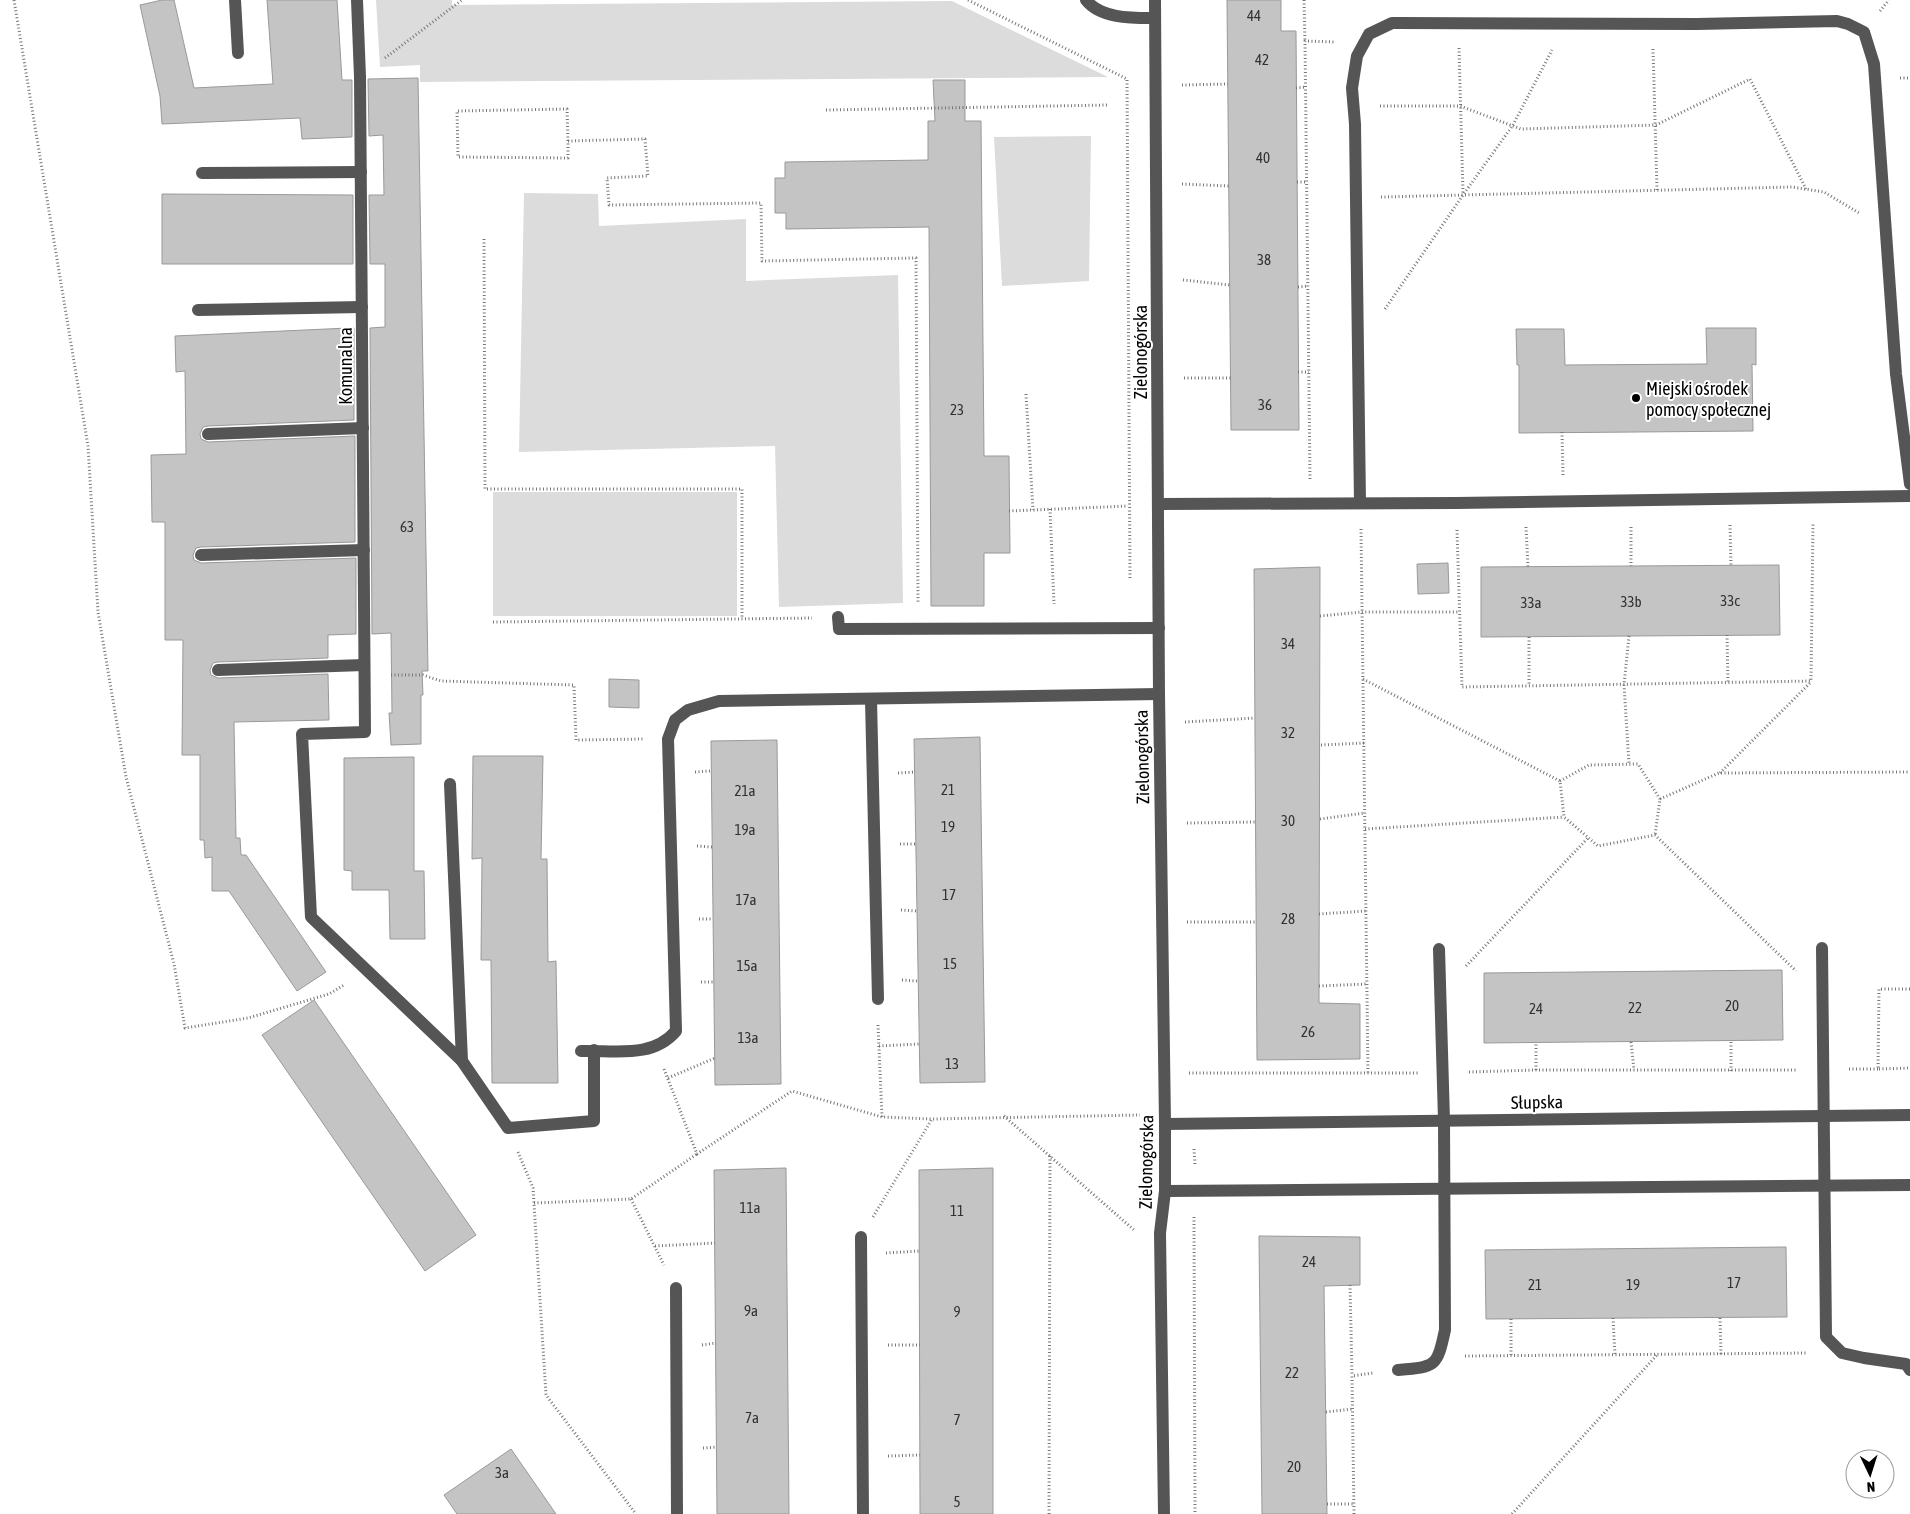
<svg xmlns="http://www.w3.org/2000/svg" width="1910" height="1514" viewBox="0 0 1910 1514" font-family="'Asap Condensed',sans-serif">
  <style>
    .green { fill: #dcdcdc }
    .building { fill: #c4c4c4; stroke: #999 }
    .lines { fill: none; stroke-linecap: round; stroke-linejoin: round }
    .path { stroke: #777; stroke-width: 3; stroke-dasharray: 1 2.5; stroke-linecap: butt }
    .minor { stroke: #555; stroke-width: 12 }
    .poi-dot { fill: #000; stroke: #fff; stroke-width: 2 }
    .labels { text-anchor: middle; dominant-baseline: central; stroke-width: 4; stroke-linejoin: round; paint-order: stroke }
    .number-label { font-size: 15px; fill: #313131 }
    .street-label { font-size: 18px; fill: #000; stroke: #fff }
    .poi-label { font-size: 18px; fill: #000; stroke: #fff; text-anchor: start }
  </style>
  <rect width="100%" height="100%" fill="#fff"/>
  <g class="green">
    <path d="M376,0H452V5L952,1L1108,77L420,82V65L380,67Z"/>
    <path d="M1091,136L1089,281L1002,286L994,137Z"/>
    <path d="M524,193L598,194L599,226L746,219V281L898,275L903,603L779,607L775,446L519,452Z"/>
    <rect x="493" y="492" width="244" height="124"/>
  </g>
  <g class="building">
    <path d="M162,0H174L194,88L273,84L267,0H337L342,80H352V137L302,139L300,118L162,124L160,96L140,5Z"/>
    <path d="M1227,0H1281V31H1296L1299,430H1231Z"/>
    <path d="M418,78L428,671H422L423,695H421V744L391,745L389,713H392L391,633L372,634L370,328L385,327V264H370L369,195H384L383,135L369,136L368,79Z"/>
    <path d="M933,80H965V121H981L984,456H1009L1010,553H984V606H931L929,227L786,229V213H775V178H785V162L928,160V121H935Z"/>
    <path d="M162,194L353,195V264H162Z"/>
    <path d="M348,328H354V420L208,426L203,427L200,434L201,439L208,442L355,436V542L201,547L196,548L193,555L194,560L201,563L356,558V634L328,635V658L218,662L213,663L210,670L211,675L218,678L328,674L329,720L234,722L236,838H240L241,855H246L326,972L297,991L229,891H212V857L205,858L204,840H200V755H182L183,640H165V522H152L151,455L186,454L185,371L176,372L175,336Z"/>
    <path d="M1706,328H1756V365L1752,364L1753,431L1519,433V365H1517L1516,329H1564L1565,365L1707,364Z"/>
    <path d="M1448,563L1449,593L1418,594L1417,564Z"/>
    <path d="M1779,565L1780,635L1481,637V567Z"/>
    <path d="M1320,567L1319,1003L1360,1004V1059L1257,1060L1254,569Z"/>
    <path d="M609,679L639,680V708L609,707Z"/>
    <path d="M980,737L985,1082L920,1083L914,739Z"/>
    <path d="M777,740L781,1084L715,1085L711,741Z"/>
    <path d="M473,756H543L541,859H547L548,962L556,961L558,1083H492L491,960H481L482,858L472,859Z"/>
    <path d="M414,757V871H424L425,939H390L389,890H352V871L344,870V758Z"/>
    <path d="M1782,970L1783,1040L1484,1043V973Z"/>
    <path d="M314,1000L476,1235L425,1271L262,1035Z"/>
    <path d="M786,1168L789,1514H717L714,1170Z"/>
    <path d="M993,1168V1514H920L919,1170Z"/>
    <path d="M1259,1236L1360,1237V1285L1324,1286L1327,1514H1262Z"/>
    <path d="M1786,1247L1787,1317L1486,1319L1485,1250Z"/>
    <path d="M511,1449L556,1514H457L444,1495Z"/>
  </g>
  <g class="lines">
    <g class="path">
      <path d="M14,0L88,446L98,612L126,777L174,964L185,1028L248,1018L329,994L344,985"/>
      <path d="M968,0L1127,79L1130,579"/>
      <path d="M1304,0L1305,41"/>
      <path d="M1880,11L1889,0"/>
      <path d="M1459,48L1463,194"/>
      <path d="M1653,49L1657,190"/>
      <path d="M385,58L462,0"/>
      <path d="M1900,78H1910"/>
      <path d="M1182,85L1228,84"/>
      <path d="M1296,88L1306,87"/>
      <path d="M1380,106H1460L1521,129L1656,125L1750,79L1806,189"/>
      <path d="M826,110L1108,105"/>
      <path d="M568,141L567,109L457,111L458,157L568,158V141L645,139L648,176L607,178L609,205L761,203L762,261L916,258L918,602"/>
      <path d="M1297,182H1307"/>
      <path d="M1182,184L1229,186"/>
      <path d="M1381,197L1792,187L1824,192L1859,213"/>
      <path d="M484,239L485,489H742V619"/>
      <path d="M1183,280L1230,285"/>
      <path d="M1298,287L1308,286"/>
      <path d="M1385,309L1463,195L1513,125L1552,50"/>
      <path d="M1298,372H1309"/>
      <path d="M1184,378H1231"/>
      <path d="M1026,394L1033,510"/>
      <path d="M1562,432L1563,475"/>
      <path d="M1310,479L1305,41L1335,42"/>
      <path d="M1050,509L1054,604"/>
      <path d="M1009,511L1128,506"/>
      <path d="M1730,525L1731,566"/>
      <path d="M1526,527L1528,567"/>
      <path d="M1631,527V566"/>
      <path d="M1361,529L1368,1073"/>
      <path d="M1457,530L1462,687L1811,681L1813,524"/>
      <path d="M1320,616L1362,612H1459"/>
      <path d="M493,622L812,618"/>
      <path d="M1727,635L1728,683"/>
      <path d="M1629,636L1624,685L1629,764"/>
      <path d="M1529,637V686"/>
      <path d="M391,675H423L441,681L574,685L576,740L643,739"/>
      <path d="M1363,679L1560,781L1564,817L1598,846L1655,835L1796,971"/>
      <path d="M1185,722L1255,718"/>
      <path d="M1321,745L1364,743"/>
      <path d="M695,772L711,771"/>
      <path d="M898,773L915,772"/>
      <path d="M1720,773L1811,682"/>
      <path d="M1560,781L1589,765L1638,764L1660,799L1655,835"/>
      <path d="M1660,799L1719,773L1910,772"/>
      <path d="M1320,819L1365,813"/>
      <path d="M1187,823L1256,822"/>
      <path d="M1365,829L1564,817"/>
      <path d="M900,844H916"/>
      <path d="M697,846L712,847"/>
      <path d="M901,910L917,911"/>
      <path d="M1319,914L1366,911"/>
      <path d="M699,919H713"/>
      <path d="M1187,922H1257"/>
      <path d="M1466,966L1588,838"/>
      <path d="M902,980L918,981"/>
      <path d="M701,982H714"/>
      <path d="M1319,986L1367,984"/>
      <path d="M1910,989H1879L1878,1069L1910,1068"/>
      <path d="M878,1025L882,1117"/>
      <path d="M1631,1042L1634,1070"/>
      <path d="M879,1046L919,1044"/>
      <path d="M664,1069L697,1154L792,1091L882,1117L932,1119L1140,1115"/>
      <path d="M1849,1069H1878"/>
      <path d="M1536,1070V1043"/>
      <path d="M1731,1071V1040"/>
      <path d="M1469,1072L1536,1070H1798"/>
      <path d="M1189,1073H1418"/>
      <path d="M668,1078L715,1058"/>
      <path d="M1004,1116L1134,1230"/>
      <path d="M1194,1149L1195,1165"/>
      <path d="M518,1152L533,1188L546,1395L636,1514"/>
      <path d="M631,1199L664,1265"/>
      <path d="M534,1203L631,1199L697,1154"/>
      <path d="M873,1217L932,1119"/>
      <path d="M1194,1217L1195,1514"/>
      <path d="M655,1246L715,1243"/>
      <path d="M886,1253L920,1251"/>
      <path d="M1350,1285L1352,1376"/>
      <path d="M1613,1318L1615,1355"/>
      <path d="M1720,1318L1721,1354"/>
      <path d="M1511,1319V1356"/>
      <path d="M702,1345L716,1343"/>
      <path d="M888,1345H920"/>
      <path d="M1465,1356L1806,1353"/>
      <path d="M1326,1412L1353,1409"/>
      <path d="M703,1448L717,1447"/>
      <path d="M888,1456L920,1455"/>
      <path d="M1327,1504H1354"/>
      <path d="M1049,1514L1050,1156"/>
      <path d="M1354,1514L1352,1376L1373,1373"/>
      <path d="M1512,1514L1657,1355"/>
    </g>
    <g class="minor">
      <path d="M235,0L238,53"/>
      <path d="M357,0L360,77L365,732L302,734L311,917L462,1061L450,784"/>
      <path d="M1086,0C1101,19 1133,18 1155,18"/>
      <path d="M1155,0L1159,694L1165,1124V1191L1160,1233L1164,1514"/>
      <path d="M202,173L361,172"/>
      <path d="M198,310L362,307"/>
      <path d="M208,434L363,428"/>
      <path d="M1360,503L1355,124L1352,88L1357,56L1369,34L1392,23H1397L1697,24L1837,21L1848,24L1864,32L1874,64L1896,374L1910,484"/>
      <path d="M1159,504L1456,503L1910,496"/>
      <path d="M201,555L364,550"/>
      <path d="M838,617L839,629L1159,628"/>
      <path d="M218,670L364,665"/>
      <path d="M871,700L878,999"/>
      <path d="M1822,948L1826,1337L1842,1353L1864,1358L1906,1364L1910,1370"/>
      <path d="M581,1051C615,1050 652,1059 676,1031L668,739L675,720L688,710L719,701L1159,694"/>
      <path d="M462,1061L508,1128L594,1121V1050"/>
      <path d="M1165,1124L1910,1115"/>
      <path d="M1165,1191L1910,1185"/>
      <path d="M861,1237L863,1514"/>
      <path d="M676,1288L677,1514"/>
      <path d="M1398,1370C1436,1367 1437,1367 1445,1330L1444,1120L1439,949"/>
    </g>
  </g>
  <circle class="poi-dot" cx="1636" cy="398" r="5"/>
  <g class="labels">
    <g class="number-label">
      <text x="1254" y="15">44</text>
      <text x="1262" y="59">42</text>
      <text x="1263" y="157">40</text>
      <text x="1264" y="259">38</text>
      <text x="1265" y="404">36</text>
      <text x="957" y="409">23</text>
      <text x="407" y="526">63</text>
      <text x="1730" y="600">33c</text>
      <text x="1631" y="601">33b</text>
      <text x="1531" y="602">33a</text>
      <text x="1288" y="643">34</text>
      <text x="1288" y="732">32</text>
      <text x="948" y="789">21</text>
      <text x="745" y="790">21a</text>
      <text x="1288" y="820">30</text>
      <text x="948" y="826">19</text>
      <text x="745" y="829">19a</text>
      <text x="949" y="894">17</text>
      <text x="746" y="899">17a</text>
      <text x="1288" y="918">28</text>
      <text x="950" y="963">15</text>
      <text x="747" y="965">15a</text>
      <text x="1732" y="1005">20</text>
      <text x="1635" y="1007">22</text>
      <text x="1536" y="1008">24</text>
      <text x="1308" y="1031">26</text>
      <text x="748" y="1037">13a</text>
      <text x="952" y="1063">13</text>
      <text x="750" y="1207">11a</text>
      <text x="957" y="1210">11</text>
      <text x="1309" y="1261">24</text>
      <text x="1734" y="1282">17</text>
      <text x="1535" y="1284">21</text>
      <text x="1633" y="1284">19</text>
      <text x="751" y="1310">9a</text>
      <text x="957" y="1311">9</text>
      <text x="1292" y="1372">22</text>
      <text x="752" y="1417">7a</text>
      <text x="957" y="1419">7</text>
      <text x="1294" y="1466">20</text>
      <text x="502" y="1472">3a</text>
      <text x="957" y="1501">5</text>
    </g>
    <g class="street-label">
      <text transform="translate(1140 352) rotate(-90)">Zielonogórska</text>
      <text transform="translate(345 366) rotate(-90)">Komunalna</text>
      <text transform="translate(1142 757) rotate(-91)">Zielonogórska</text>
      <text transform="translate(1537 1102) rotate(-1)">Słupska</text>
      <text transform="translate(1146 1162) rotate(-89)">Zielonogórska</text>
    </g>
    <g class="poi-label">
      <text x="1646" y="388">Miejski ośrodek<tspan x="1646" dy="21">pomocy społecznej</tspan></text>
    </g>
  </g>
  <g transform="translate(1870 1474) rotate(176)"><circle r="24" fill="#ffffff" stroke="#999999"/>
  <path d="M0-4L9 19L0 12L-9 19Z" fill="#000000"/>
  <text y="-8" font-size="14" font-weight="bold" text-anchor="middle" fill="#000000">N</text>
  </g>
</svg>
